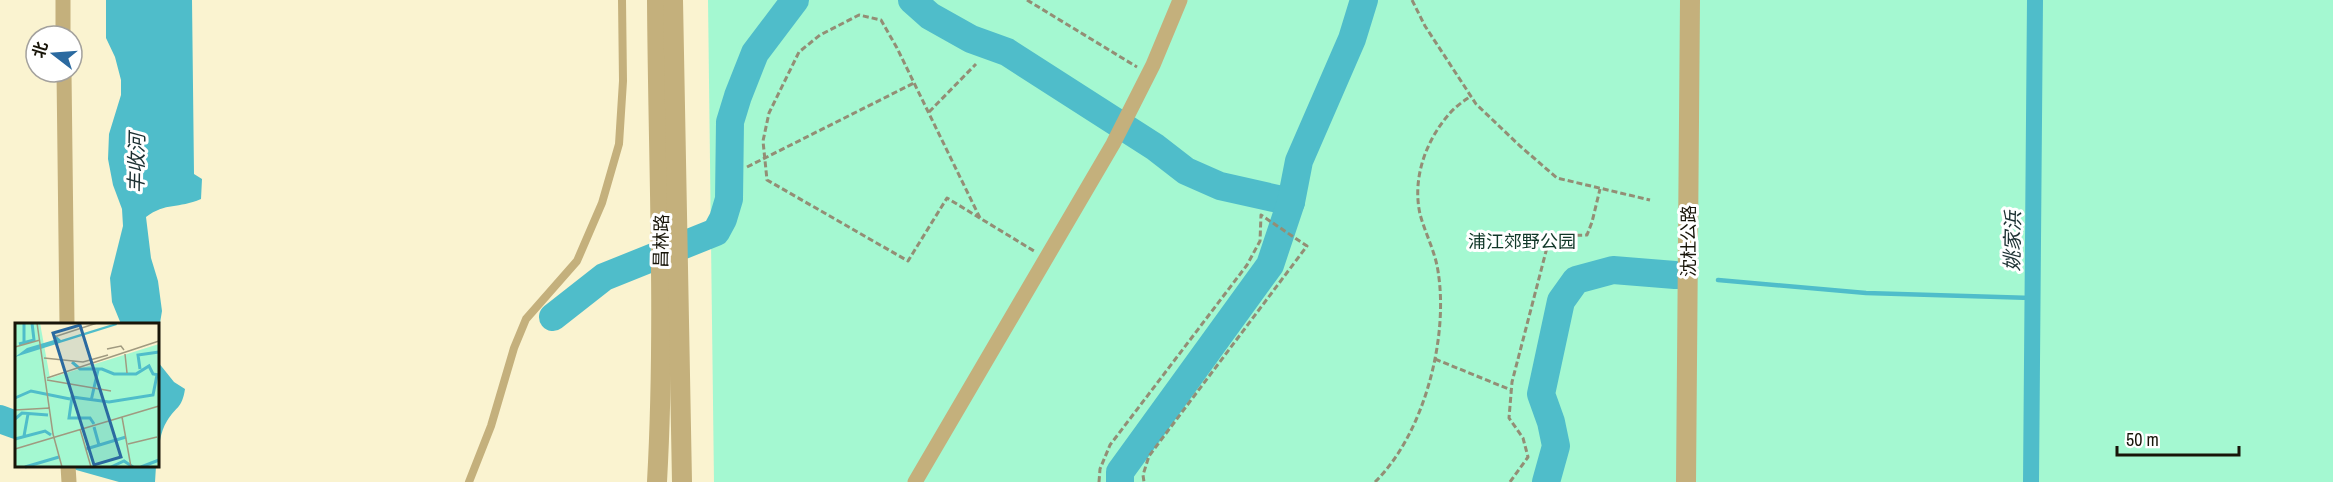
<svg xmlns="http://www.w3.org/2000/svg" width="2333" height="482" viewBox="0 0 2333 482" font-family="'Archivo Narrow','Noto Sans SC',sans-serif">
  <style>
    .green { fill: #a4f8d1 }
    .water { fill: #4fbdca }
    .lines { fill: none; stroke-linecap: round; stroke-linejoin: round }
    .stream { stroke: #4fbdca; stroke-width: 4.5 }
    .canal { stroke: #4fbdca; stroke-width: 16 }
    .river { stroke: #4fbdca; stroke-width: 28 }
    .path { stroke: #938e75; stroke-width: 3; stroke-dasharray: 6 3; stroke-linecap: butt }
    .service { stroke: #c4b07c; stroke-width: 8 }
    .minor { stroke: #c4b07c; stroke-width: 15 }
    .tertiary { stroke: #c4b07c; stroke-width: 20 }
    .labels { text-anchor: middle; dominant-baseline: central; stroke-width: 6; stroke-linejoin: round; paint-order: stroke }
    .street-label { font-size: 18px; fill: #181509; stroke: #fff }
    .park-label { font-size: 18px; fill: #113728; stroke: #fff }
    .water-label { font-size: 20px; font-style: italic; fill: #1c3032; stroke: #fff }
    .inset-river { fill: none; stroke: #4fbdca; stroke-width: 3 }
    .inset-road { fill: none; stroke: #a09a80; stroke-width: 1.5 }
    .view { fill: #2b6aa0; fill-opacity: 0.15; stroke: #2b6aa0; stroke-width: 3 }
    .inset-edge { fill: none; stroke: #181509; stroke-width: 3 }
  </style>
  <rect width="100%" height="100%" fill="#faf3d0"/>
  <path class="green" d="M708,0H2333V482H714Z"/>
  <g class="water">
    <path d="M106,0H192L194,174L202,179L201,199C178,209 166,202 146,217L151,258L158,281L162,311L158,335V324H121L112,302L110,278L123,226L122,209L113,185L108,159L109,134L121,95V80L115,57L106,38Z"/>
    <path d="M158,362L174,382L185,389C182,409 176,406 167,421C160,432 159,446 158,459Z"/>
    <path d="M62,466H156L155,482H119Z"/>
  </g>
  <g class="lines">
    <path class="stream" d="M1718,280L1866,293L2032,298"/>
    <path class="canal" d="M2031,482L2035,0"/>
    <g class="river">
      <path d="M912,0L930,16L971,39L1007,52L1155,147L1186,171L1220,186L1291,202"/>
      <path d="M553,317L604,277L716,232L723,219L729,199L730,122L738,96L755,53L795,0"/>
      <path d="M0,419L16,425"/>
      <path d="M1120,482V472L1270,265L1291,202L1299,161L1352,39L1364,0"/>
      <path d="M1546,482L1556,446L1551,422L1541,394L1561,301L1576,280L1613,270L1675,275"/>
    </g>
    <g class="path">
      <path d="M1027,0L1137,67"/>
      <path d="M1412,0L1425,26L1476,104L1520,146L1557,178L1650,200"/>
      <path d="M929,112L976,64"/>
      <path d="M747,167L914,83"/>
      <path d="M980,218L897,48L881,20L859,15L820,35L799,52L769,113L763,141L767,180L908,261L947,198L1034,251"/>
      <path d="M1435,359L1511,390"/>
      <path d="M1099,482L1100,469L1110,445L1247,265L1260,241L1261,215L1307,246L1149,456L1143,475L1144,482"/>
      <path d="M1375,482C1424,434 1449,338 1438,271C1435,251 1425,233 1420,214C1412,178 1426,140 1450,113C1456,106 1464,101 1471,96"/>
      <path d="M1510,482L1528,457L1523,438L1509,418L1512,382L1550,236L1587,235L1592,222L1600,189"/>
    </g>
    <path class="service" d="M469,482L491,426L514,348L526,319L577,261L602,203L619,144L623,81L622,0"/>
    <g class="minor">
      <path d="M63,0V36"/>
      <path d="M64,72L67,324"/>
      <path d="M68,466L69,482"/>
      <path d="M915,482L1113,144L1153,65L1180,0"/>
    </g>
    <g class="tertiary">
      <path d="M657,0C658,161 666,321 657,482"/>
      <path d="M673,0L682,482"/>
      <path d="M1686,482L1690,0"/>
    </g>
  </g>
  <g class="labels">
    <g class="street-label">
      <text transform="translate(661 241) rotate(-89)">昌林路</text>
      <text transform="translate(1688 241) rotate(-90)">沈杜公路</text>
    </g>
    <g class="park-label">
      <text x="1522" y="241">浦江郊野公园</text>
    </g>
    <g class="water-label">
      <text transform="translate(136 163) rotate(-89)">丰收河</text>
      <text transform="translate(2012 241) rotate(-89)">姚家浜</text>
    </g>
  </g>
  <g transform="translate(15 323)">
    <rect width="144" height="144" fill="#faf3d0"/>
    <path d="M0,0H25L35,55L144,21V144H0Z" fill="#a4f8d1"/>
    <path d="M101,0L102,2L0,34L12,25L39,17L40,12L46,17Z" fill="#4fbdca"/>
    <path class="inset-river" d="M9,0V19M4,21L19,17L17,0M57,39L65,46H87L99,51H121L134,43L138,51L144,52M125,46L123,32L144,29M0,75L16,68L55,76M76,78L83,47M0,96L7,90L33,92M79,101L75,95H54L57,74L94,79L138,72L142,52M79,104L84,122M9,113L13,91M0,116L30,108L36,112M71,126L111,114M10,144L44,134M96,144L109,138L118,144M126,144L144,137"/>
    <path class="inset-road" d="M22,0L38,111L47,144M39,14L82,0M0,24L25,17M92,26L106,23L109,27M110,31L112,50M29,35L68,39L93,32M32,55L144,18M32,57L96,68M0,87L35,85M107,94L116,144M65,106L76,144M113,121L142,114M0,126L144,83"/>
    <path class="view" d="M65,2L106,134L79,142L38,10Z"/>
    <rect width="144" height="144" class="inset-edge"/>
  </g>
  <g transform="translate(54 54) rotate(287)"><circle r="28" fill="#ffffff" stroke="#a3a19d" stroke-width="1.5"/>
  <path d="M0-4.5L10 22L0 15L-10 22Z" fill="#2b6aa0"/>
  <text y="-9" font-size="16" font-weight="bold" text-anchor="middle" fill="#181509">北</text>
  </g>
  <path d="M2117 446v9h122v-9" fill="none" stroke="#181509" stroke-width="3"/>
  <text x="2126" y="446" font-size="18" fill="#181509" stroke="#ffffff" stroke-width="4.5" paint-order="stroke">50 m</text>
</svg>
